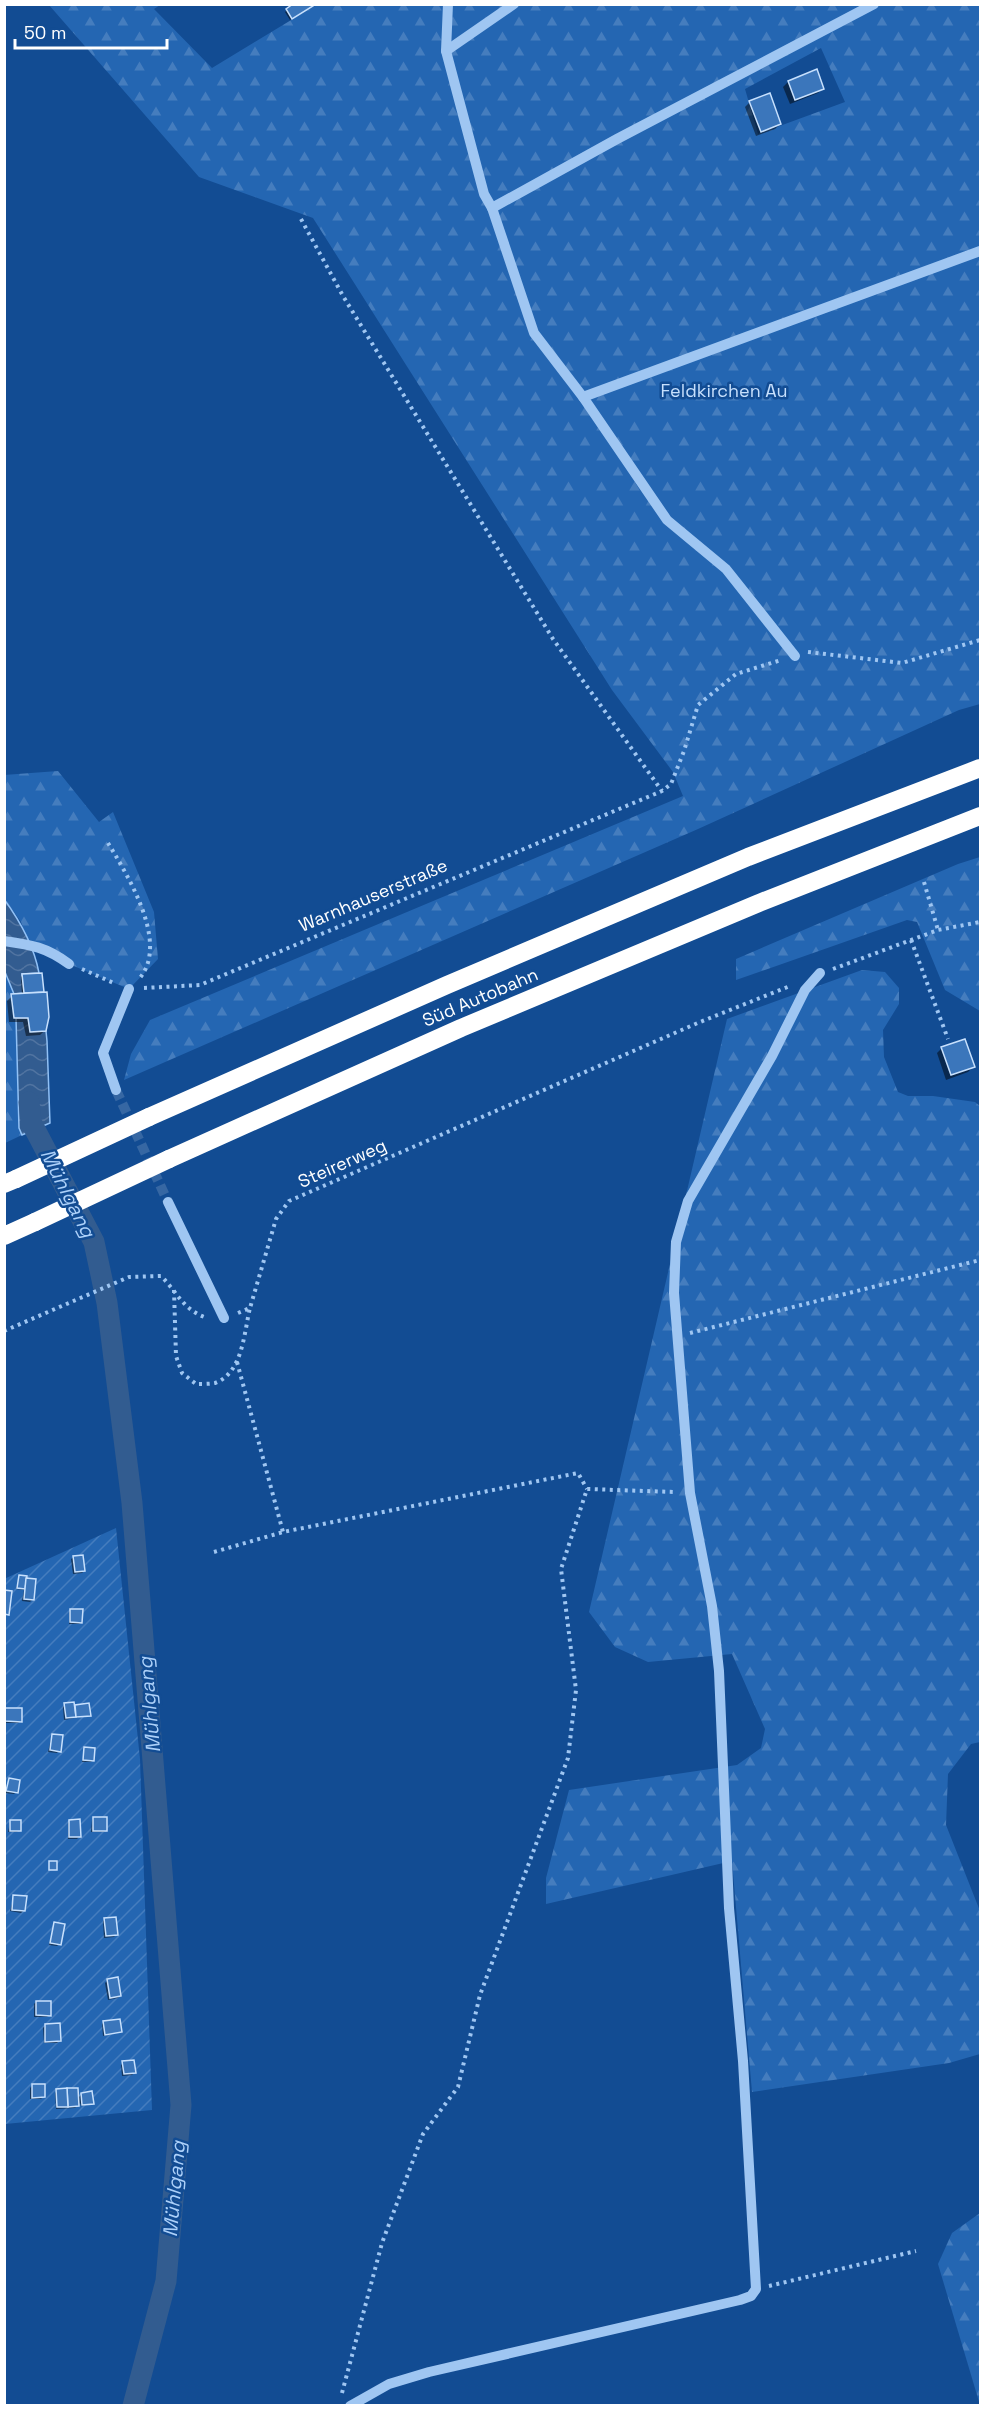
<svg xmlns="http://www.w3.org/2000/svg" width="985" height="2410" viewBox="0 0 985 2410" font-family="'Space Grotesk',sans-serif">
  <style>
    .forest { fill: url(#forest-firs); fill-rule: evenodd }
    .garden { fill: url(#garden-furrows) }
    .water { fill: url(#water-waves); stroke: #91c1f6; stroke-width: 1.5 }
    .shadow { fill: #0007 }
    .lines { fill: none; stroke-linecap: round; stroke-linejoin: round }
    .canal { stroke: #325c90; stroke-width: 21 }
    .building { fill: #3b76bb; stroke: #c7e0fd; stroke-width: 1.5 }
    .minor-tunnel { stroke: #3667a3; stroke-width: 10; stroke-dasharray: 10 5; stroke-linecap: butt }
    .path { stroke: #9fc6f2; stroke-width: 4; stroke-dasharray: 3 4.5; stroke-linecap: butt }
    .minor { stroke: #9fc6f2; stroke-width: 10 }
    .highway { stroke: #fff; stroke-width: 18 }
    .highway-bridge { stroke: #fff; stroke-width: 18 }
    .labels { text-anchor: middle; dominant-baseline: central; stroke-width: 5; stroke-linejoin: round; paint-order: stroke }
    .park-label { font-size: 18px; fill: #c7e0fd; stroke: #124c93 }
    .street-label { font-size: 18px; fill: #fff; stroke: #124c93 }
    .water-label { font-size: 20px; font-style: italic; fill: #acd0f9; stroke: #124c93 }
  </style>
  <defs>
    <pattern id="forest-firs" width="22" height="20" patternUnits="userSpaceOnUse" patternTransform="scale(1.5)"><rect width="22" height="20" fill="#2466b2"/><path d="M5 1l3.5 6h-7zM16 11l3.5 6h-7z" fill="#457dbe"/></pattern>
    <pattern id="garden-furrows" width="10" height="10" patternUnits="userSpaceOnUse" patternTransform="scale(1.5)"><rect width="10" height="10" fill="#2466b2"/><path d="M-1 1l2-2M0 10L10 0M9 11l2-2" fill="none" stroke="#457dbe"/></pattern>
    <pattern id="water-waves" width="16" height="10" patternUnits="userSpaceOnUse" patternTransform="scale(1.5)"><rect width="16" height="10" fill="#325c90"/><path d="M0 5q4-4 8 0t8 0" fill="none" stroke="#5174a1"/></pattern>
  </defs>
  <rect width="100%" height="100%" fill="#124c93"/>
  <g class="forest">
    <path d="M49,5H160L154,9L212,68L316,5H980V704L959,710L698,829L124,1080L131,1054L150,1020L683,796L673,772L612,690L313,218L199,177ZM821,48L845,102L758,134L745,89Z"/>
    <path d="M58,771L99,822L113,812L154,912L158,959L129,989L69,964L28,941L21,922L5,899L4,775Z"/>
    <path d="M980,857V1011L945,990L917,922L907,920L736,980V959L958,864Z"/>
    <path d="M862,970L885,972L899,988V1004L883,1030L884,1057L898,1092L908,1096H933L975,1102L980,1106V1742L971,1744L948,1774L946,1825L980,1911V2054L949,2063L752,2092L732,1861L546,1904V1878L569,1790L737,1765L761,1748L765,1729L732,1654L648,1662L615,1647L589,1612L727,1019Z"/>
    <path d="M4,972L14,994L16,1018L19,1128L22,1135L5,1143Z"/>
    <path d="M980,2213V2405L938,2264L952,2233Z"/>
  </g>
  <path class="garden" d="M116,1528L140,1759L152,2110L5,2124L4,1579Z"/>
  <g class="water">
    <path d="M4,899C20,921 34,946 39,973L22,974L24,993L14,994L5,972Z"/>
    <path d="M16,1018H28L31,1032L46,1031L47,1041L50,1123L22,1135L19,1128Z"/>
  </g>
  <g class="shadow">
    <path d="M309,8L290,20L285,12L287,10Z"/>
    <path d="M788,82L823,88L818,93L790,104L783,87Z"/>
    <path d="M750,102L780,124L775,129L756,136L745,107Z"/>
    <path d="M23,975L42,991L40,994L45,1030L40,1035L26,1036L23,1022H9L7,1001L12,996L22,995L21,977Z"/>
    <path d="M942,1048L973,1067L968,1072L946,1080L937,1053Z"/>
    <path d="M74,1557L84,1571L82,1573L73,1574L71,1559Z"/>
    <path d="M19,1576L32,1600L30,1602L22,1601L24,1590L16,1589Z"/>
    <path d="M71,1610L81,1622L79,1624H69V1612Z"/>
    <path d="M65,1705H88L89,1715L64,1720L63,1707Z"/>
    <path d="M6,1709L20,1721L18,1723H4Z"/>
    <path d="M52,1735L59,1751L57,1753L48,1752Z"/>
    <path d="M85,1749L93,1760L91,1762H82Z"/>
    <path d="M9,1780L16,1792L14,1794L5,1793Z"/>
    <path d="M94,1818L106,1830L104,1832H91L92,1820Z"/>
    <path d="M70,1821L79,1837L77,1839H68V1823Z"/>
    <path d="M10,1822L19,1830L17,1832H8Z"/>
    <path d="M14,1896L23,1911L21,1913L10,1911Z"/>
    <path d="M105,1919L116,1935L114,1937L104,1938L103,1921Z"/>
    <path d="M54,1924L59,1944L57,1946L49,1945Z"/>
    <path d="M107,1981L120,1996L118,1998L108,2000L105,1983Z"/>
    <path d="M36,2002L49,2015L47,2017H34V2004Z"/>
    <path d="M104,2022L120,2032L103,2036L102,2024Z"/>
    <path d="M45,2026L59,2041L57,2043H44L43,2028Z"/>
    <path d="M123,2063L134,2073L132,2075L122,2076L121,2065Z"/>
    <path d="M32,2086L43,2097L41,2099H30V2088Z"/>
    <path d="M57,2091L77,2099L81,2095L92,2103L81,2106L80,2103L75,2108L56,2109L55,2093Z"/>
  </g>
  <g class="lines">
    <path class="canal" d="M29,1102L31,1122L94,1242L107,1303L132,1503L181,2105L166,2281L133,2406"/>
  </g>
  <g class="building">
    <path d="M293,4H312L313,6L292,19L286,9Z"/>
    <path d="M817,69L824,89L795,100L788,81Z"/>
    <path d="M770,93L781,124L761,132L749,101Z"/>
    <path d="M42,973L44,992L24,993L22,974Z"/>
    <path d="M47,992L49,1017L46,1031L30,1032L28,1018H14L11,994Z"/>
    <path d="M965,1039L975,1067L951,1075L941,1047Z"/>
    <path d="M83,1555L85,1571L75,1572L73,1556Z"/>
    <path d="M19,1575L27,1576L25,1589L17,1588Z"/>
    <path d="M26,1578L36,1579L34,1600L24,1599Z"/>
    <path d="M4,1590L12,1591L9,1615L4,1614Z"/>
    <path d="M70,1609H83L82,1623L70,1622Z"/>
    <path d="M74,1702L76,1717L66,1718L64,1703Z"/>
    <path d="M89,1703L91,1716L76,1717L75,1705Z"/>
    <path d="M5,1708H22V1722L5,1721Z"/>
    <path d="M52,1734L63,1735L61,1752L50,1750Z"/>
    <path d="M84,1747L95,1748L94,1761L83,1760Z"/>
    <path d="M9,1778L20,1780L18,1793L6,1791Z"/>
    <rect x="93" y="1817" width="14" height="14"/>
    <path d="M80,1819L81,1837H69V1820Z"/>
    <rect x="10" y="1820" width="11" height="11"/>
    <rect x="49" y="1861" width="8" height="9"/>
    <path d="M13,1895L27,1896L25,1911L12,1910Z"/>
    <path d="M116,1917L118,1935L106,1936L104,1918Z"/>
    <path d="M54,1922L65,1924L61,1945L50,1943Z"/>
    <path d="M118,1977L121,1996L110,1998L107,1979Z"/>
    <path d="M36,2001H51V2016L36,2015Z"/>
    <path d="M120,2019L122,2032L105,2035L103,2021Z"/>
    <path d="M60,2023L61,2041L45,2042V2024Z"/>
    <path d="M134,2060L136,2073L124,2074L122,2061Z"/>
    <path d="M32,2084H45V2097L32,2098Z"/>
    <path d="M67,2088H78L79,2106L68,2107Z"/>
    <path d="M67,2088L68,2107H57L56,2089Z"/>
    <path d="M92,2091L94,2104L82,2105L81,2093Z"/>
  </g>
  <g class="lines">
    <path class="minor-tunnel" d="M116,1090L168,1202"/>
    <g class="path">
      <path d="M301,219L343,296L553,639L662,791"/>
      <path d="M808,652L902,663L980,640"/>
      <path d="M108,843C128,876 171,945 138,980"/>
      <path d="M924,882L938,930"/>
      <path d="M911,940L948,1039"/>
      <path d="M82,969L116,984"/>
      <path d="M833,969L938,930L980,922"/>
      <path d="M144,988L200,985L662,791L671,784L684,751L698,705L736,674L781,660"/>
      <path d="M174,1290L176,1356L182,1373L196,1384C202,1384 210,1384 215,1383C243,1373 244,1332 250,1308"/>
      <path d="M238,1313L250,1308L276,1219L289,1201L700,1022L790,986"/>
      <path d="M4,1331L129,1277L161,1276C178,1293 183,1310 207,1318"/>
      <path d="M690,1333L980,1260"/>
      <path d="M237,1362L283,1532"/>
      <path d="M214,1552L283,1532L578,1473L587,1489"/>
      <path d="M769,2286L916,2251"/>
      <path d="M342,2393L382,2243L423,2134L458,2087L480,1995L568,1758L576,1690L561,1569L587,1489L675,1492"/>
    </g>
    <g class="minor">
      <path d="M448,4L446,51L484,194L492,208L534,333L583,397L667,520L726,569L795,656"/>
      <path d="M446,51L514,4"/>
      <path d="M492,208L617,139L874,4"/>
      <path d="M583,397L980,251"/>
      <path d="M4,941C32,945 46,947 69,964"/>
      <path d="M116,1090L103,1053L129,989"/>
      <path d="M168,1202L224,1318"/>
      <path d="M350,2406L389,2384L429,2372L740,2300L751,2296L756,2289L743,2061L729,1908L719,1671L712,1606L690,1493L674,1293L676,1242L688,1201L772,1056L805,990L820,973"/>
    </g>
    <g class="highway">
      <path d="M149,1117L447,985L748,857L980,768"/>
      <path d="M169,1159L461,1028L759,903L980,816"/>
      <path d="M4,1184L16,1179"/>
      <path d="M4,1236L35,1222"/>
    </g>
    <g class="highway-bridge">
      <path d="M16,1179L149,1117"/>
      <path d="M35,1222L169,1159"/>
    </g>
  </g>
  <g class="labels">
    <g class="park-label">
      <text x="724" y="390">Feldkirchen Au</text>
    </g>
    <g class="street-label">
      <text transform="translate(373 895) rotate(-23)">Warnhauserstraße</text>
      <text transform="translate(480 997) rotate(-23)">Süd Autobahn</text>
      <text transform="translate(342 1163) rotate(-24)">Steirerweg</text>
    </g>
    <g class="water-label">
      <text transform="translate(68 1193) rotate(63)">Mühlgang</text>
      <text transform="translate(149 1705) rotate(-95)">Mühlgang</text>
      <text transform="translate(174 2189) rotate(-85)">Mühlgang</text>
    </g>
  </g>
  <rect width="985" height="2410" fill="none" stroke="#ffffff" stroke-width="12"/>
  <path d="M15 39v9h152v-9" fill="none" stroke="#ffffff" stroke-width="3"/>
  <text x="24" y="39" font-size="18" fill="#ffffff" stroke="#124c93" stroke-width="4.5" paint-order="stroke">50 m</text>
</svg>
